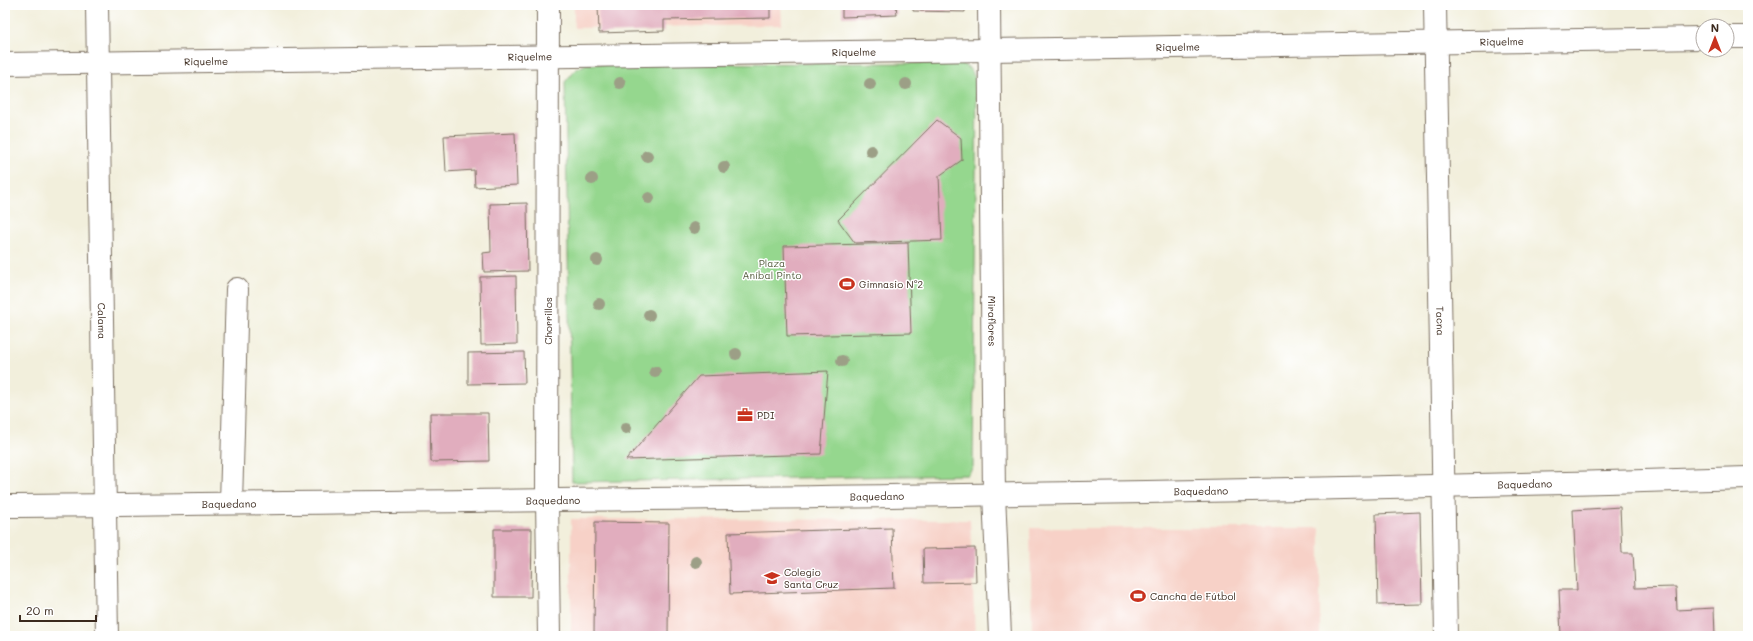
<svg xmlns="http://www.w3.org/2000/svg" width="1753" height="641" viewBox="0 0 1753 641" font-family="Mali,sans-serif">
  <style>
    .built { fill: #f7d1c7 }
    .green { fill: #95d78e; stroke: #688056 }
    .building { fill: #e1adbe }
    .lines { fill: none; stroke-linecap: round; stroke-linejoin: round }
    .minor-casing { stroke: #7b6f60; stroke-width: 24 }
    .minor { stroke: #fff; stroke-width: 22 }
    .tree { fill: #9c9f86 }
    .labels { text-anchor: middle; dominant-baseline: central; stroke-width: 3; stroke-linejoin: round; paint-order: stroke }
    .street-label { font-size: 10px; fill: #3b2a1e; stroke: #fff }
    .park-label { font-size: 10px; fill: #565e40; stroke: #fff }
    .poi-label { font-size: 10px; fill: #3b2a1e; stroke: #fff; text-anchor: start }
  </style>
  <rect width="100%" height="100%" fill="#fff"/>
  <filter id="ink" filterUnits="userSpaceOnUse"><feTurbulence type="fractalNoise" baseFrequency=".025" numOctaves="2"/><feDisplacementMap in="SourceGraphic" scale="8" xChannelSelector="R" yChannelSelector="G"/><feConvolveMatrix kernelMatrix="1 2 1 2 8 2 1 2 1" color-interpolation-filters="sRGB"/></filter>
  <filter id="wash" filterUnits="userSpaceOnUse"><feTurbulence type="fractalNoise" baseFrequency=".012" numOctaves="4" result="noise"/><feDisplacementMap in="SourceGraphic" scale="16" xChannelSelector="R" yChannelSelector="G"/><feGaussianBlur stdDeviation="0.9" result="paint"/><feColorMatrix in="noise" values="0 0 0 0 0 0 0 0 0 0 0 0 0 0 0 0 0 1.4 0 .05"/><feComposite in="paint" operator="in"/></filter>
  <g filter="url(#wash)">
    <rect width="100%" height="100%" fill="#f2efdc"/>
    <g class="built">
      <path d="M574,5H781L782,25L574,28Z"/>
      <path d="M571,519L970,520L975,636H571Z"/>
      <path d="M1030,528H1320V636H1032Z"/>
    </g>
    <path class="green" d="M959,63L968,67L977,80L973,467L968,475L572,482L565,82L575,70L586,64Z"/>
    <g id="blocks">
      <g class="building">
        <path d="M598,5H770V18L664,20V31L599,33Z"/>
        <path d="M842,5H896L897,15L842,17Z"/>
        <path d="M913,5H965V12L913,11Z"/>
        <path d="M937,120L961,138L962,160L939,176L942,240L855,243L838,220Z"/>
        <path d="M515,133L517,185L475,187L474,170L446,172L444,136Z"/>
        <path d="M527,203L528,271L484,272L483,253L491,252L490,204Z"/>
        <path d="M908,243L911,333L787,336L784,246Z"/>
        <path d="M516,276L517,344L481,345L480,277Z"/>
        <path d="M524,352L525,383L468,384V353Z"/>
        <path d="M828,371L821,454L626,460L699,376Z"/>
        <path d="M430,413H488L489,461L431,462Z"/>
        <path d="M1620,507L1622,553H1633L1635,588L1676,587L1677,610L1714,608L1715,636H1561L1559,590H1577L1573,510Z"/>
        <path d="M1420,512L1422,604L1378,605L1376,514Z"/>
        <path d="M595,522L669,523L668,636H594Z"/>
        <path d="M892,528L894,588L730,594L728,533Z"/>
        <path d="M494,529H532L531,597H494Z"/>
        <path d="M975,548L976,582L924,583L923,549Z"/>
      </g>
    </g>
  </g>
  <g filter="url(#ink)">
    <use href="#blocks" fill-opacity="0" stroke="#7b6f60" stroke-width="1"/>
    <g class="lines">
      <defs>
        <g id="minor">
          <path id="s1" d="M97,5L107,636"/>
          <path d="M548,5L547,500L549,636"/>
          <path id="s2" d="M989,5L994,494L1000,636"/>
          <path id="s3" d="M1435,5L1446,636"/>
          <path d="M1727,37H1748"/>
          <path id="s4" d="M5,64L989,50L1703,38"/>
          <path d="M231,503L237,289"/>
          <path id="s5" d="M5,506C586,500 1167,495 1748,478"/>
        </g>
      </defs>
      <use href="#minor" class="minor-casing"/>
      <use href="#minor" class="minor"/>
    </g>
    <g class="tree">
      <circle cx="620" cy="83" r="6"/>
      <circle cx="870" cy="84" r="6"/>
      <circle cx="906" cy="84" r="6"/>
      <circle cx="871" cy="151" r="6"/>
      <circle cx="647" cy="156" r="6"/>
      <circle cx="724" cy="167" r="6"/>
      <circle cx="592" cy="179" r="6"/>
      <circle cx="649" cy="198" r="6"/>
      <circle cx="694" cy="228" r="6"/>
      <circle cx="597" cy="260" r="6"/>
      <circle cx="599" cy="304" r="6"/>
      <circle cx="649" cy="315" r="6"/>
      <circle cx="736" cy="354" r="6"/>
      <circle cx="842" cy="361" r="6"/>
      <circle cx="655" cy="372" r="6"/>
      <circle cx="626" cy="428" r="6"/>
      <circle cx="696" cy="562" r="6"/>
    </g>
  </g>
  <defs>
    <symbol id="stadium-bare" viewBox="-9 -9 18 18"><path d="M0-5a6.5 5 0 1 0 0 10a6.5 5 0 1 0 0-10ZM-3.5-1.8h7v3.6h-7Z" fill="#c8321e" stroke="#fff" stroke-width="2.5" paint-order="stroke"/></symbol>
    <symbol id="office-bare" viewBox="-9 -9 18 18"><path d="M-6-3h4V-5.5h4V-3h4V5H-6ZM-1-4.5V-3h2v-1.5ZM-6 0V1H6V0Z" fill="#c8321e" stroke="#fff" stroke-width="2.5" paint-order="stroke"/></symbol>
    <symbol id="school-bare" viewBox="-9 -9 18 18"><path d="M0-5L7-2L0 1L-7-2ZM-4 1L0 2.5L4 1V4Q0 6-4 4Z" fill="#c8321e" stroke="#fff" stroke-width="2.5" paint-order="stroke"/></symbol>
  </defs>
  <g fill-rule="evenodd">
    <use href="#stadium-bare" x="836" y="273" width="22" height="22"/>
    <use href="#office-bare" x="734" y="404" width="22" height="22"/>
    <use href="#school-bare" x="761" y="567" width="22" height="22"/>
    <use href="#stadium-bare" x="1127" y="585" width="22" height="22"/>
  </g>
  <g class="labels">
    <g class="street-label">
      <text stroke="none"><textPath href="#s4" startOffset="1497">Riquelme</textPath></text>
      <text stroke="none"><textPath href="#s4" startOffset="1173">Riquelme</textPath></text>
      <text stroke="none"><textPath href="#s4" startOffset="849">Riquelme</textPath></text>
      <text stroke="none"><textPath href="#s4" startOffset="525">Riquelme</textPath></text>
      <text stroke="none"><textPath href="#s4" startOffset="201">Riquelme</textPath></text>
      <text stroke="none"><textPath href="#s3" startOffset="316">Tacna</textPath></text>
      <text stroke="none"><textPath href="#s1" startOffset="316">Calama</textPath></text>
      <text transform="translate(548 321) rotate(-90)">Chorrillos</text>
      <text stroke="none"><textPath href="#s2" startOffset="316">Miraflores</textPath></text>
      <text stroke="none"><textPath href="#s5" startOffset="1520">Baquedano</textPath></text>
      <text stroke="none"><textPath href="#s5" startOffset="1196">Baquedano</textPath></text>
      <text stroke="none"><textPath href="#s5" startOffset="872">Baquedano</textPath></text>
      <text stroke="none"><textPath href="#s5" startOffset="548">Baquedano</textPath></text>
      <text stroke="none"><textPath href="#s5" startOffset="224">Baquedano</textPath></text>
    </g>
    <g class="park-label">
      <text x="772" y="263">Plaza<tspan x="772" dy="12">Aníbal Pinto</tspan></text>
    </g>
    <g class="poi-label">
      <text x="859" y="284">Gimnasio N°2</text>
      <text x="757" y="415">PDI</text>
      <text x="784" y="572">Colegio<tspan x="784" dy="12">Santa Cruz</tspan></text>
      <text x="1150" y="596">Cancha de Fútbol</text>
    </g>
  </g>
  <rect width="1753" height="641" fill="none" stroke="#fff" stroke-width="20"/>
  <g transform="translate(1715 38)"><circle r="19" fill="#ffffff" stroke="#b1aaa5"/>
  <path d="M0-3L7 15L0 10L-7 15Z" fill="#c8321e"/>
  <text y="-6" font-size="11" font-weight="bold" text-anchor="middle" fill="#3b2a1e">N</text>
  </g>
  <path d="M20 615v6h76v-6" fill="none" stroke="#3b2a1e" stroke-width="2"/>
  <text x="26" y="615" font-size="12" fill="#3b2a1e" stroke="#ffffff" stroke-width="3" paint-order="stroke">20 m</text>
</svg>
